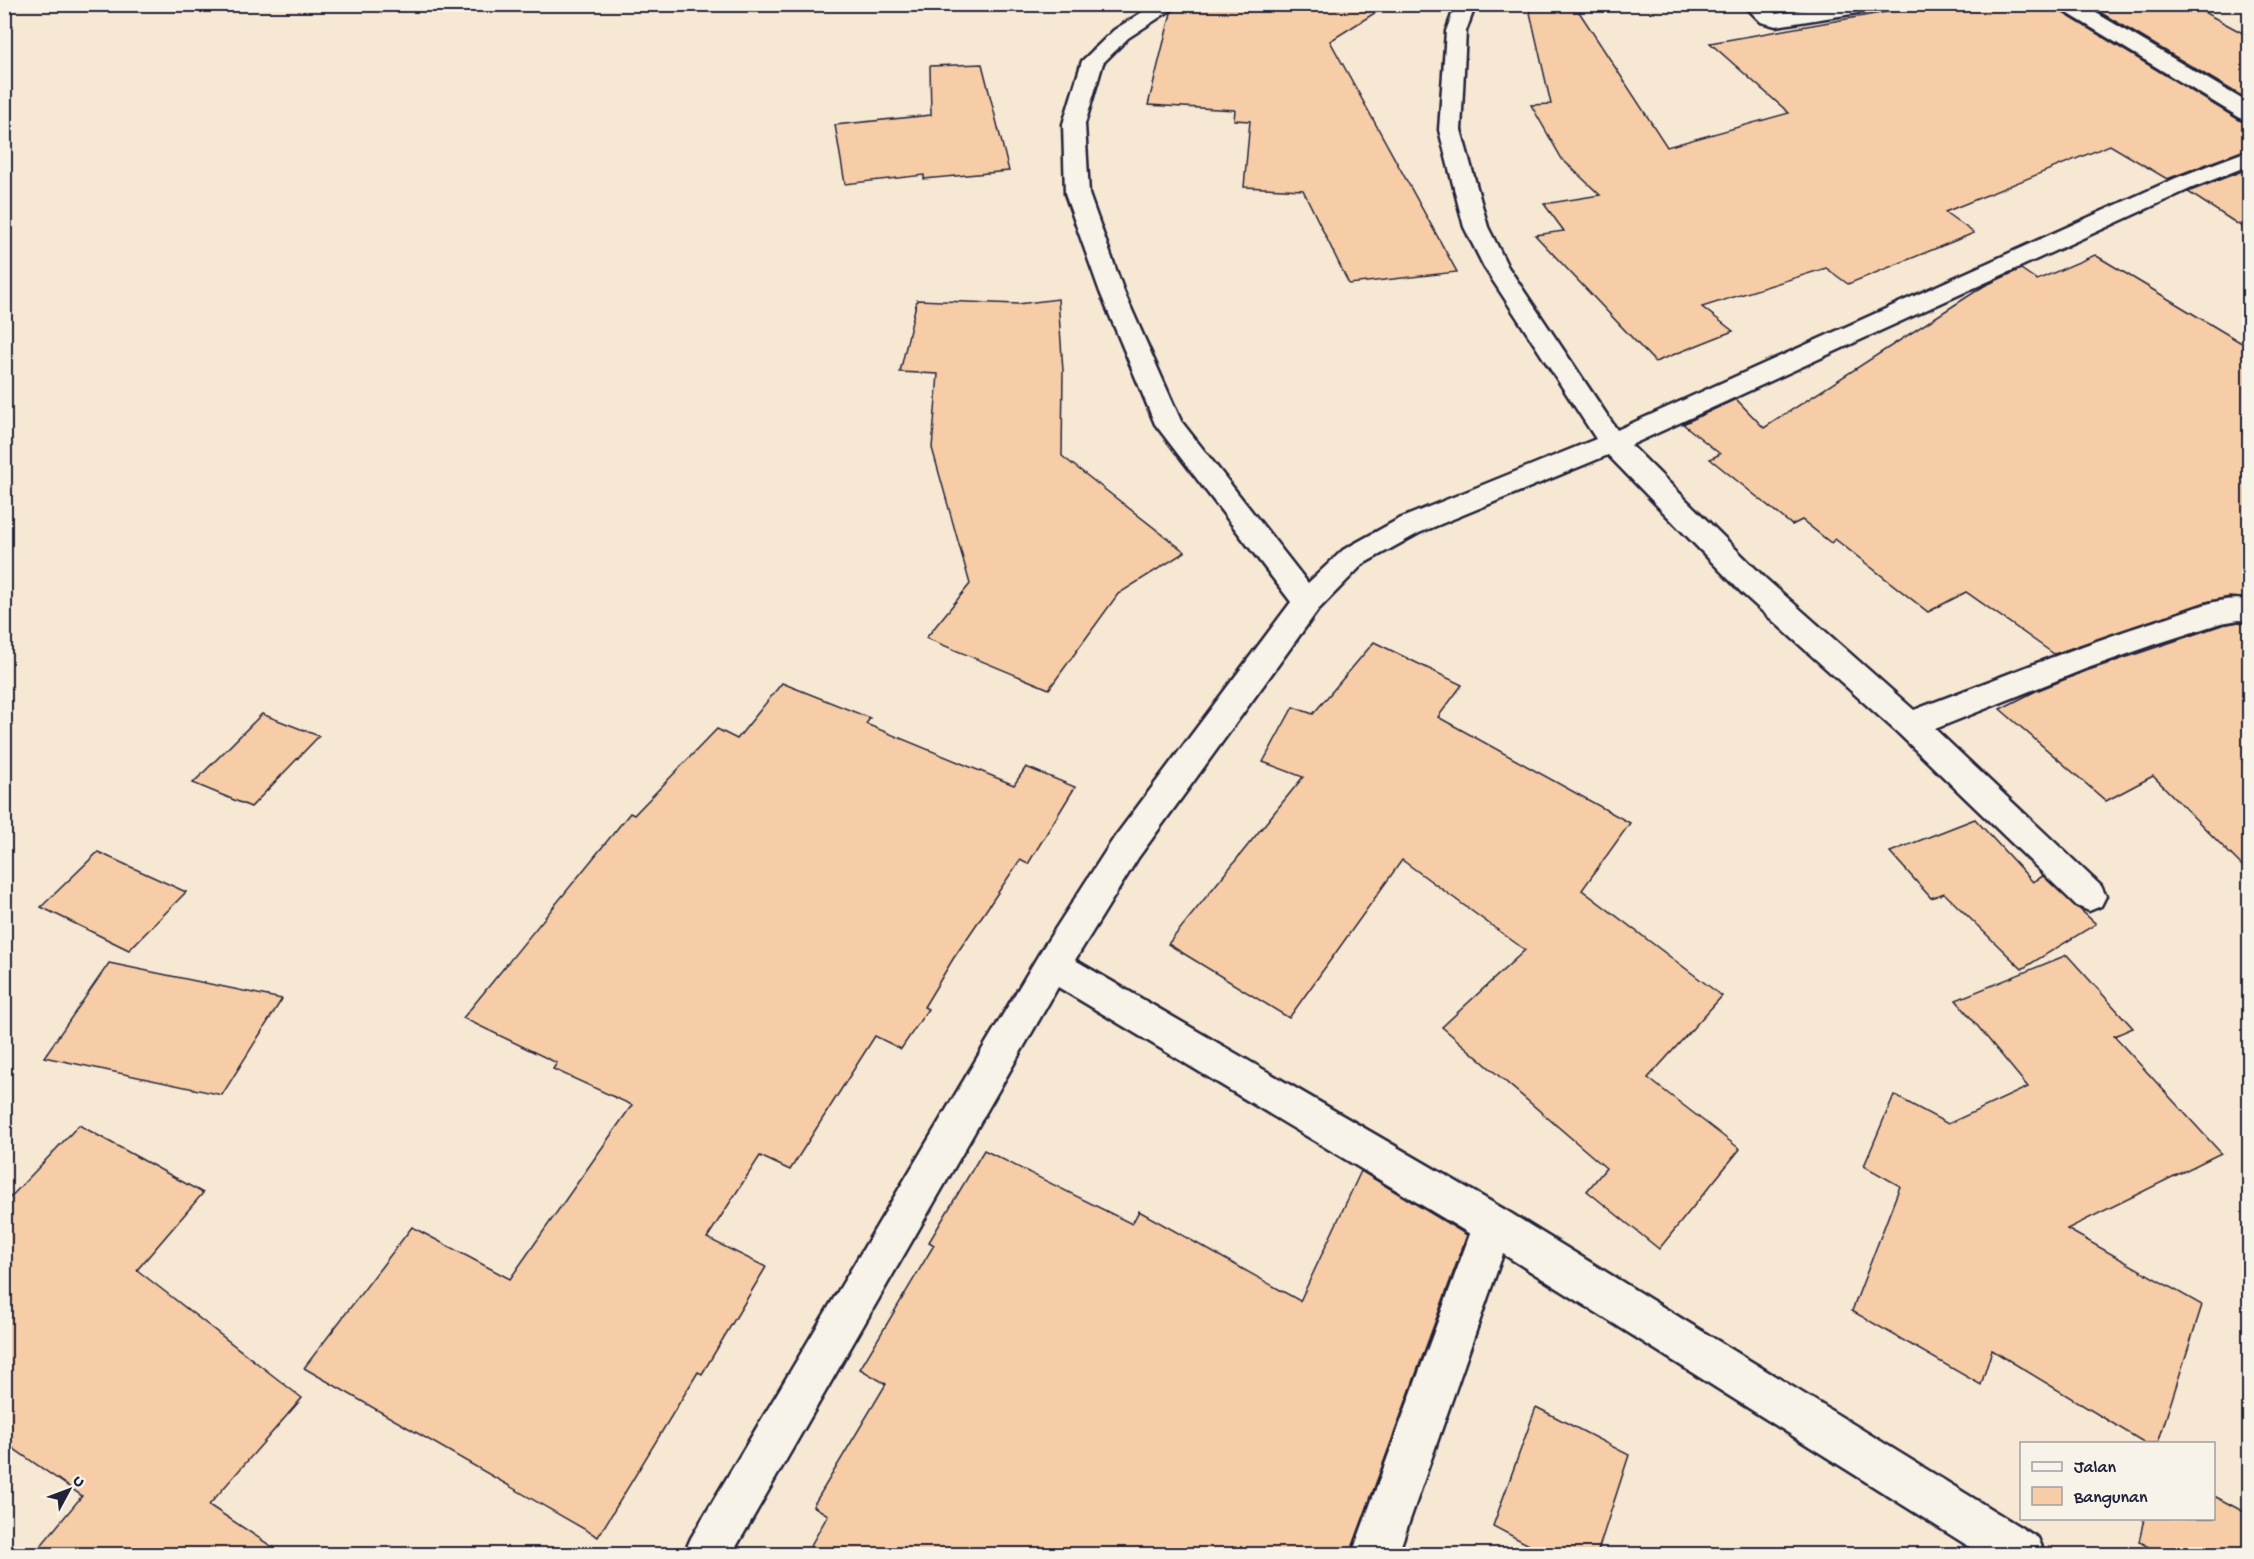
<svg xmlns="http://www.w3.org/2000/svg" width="2254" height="1559" viewBox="0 0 2254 1559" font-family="'Gochi Hand',sans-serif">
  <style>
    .building { fill: #f6cda6; stroke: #22223b; stroke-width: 1.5 }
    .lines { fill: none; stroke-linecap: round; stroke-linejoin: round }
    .minor-casing { stroke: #22223b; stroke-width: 5 }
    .minor { fill: #f7f3e8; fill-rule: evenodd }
  </style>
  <rect width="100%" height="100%" fill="#f7e8d4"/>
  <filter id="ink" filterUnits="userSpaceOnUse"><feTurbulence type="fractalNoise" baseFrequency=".0167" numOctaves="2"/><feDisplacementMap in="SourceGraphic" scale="12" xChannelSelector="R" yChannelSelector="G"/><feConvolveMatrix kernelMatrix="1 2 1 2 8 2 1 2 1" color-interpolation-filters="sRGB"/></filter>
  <g filter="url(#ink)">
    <g class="building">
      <path d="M1182,4H1389L1330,41L1457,272L1349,284L1303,190L1244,187L1250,121L1234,120L1235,110L1148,105L1171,13Z"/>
      <path d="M1528,4H1574L1667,147L1789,113L1710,43L1932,4H2054L2058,10L2241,121L2250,122V148L2167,179L2110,145L1945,212L1974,233L1848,284L1826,268L1702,307L1733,331L1655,362L1535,235L1564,231L1544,204L1600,195L1562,159L1531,105L1551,104Z"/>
      <path d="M2086,4H2189L2250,37V101Z"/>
      <path d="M982,64L1009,171L924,179V175L845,184L835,125L931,115L930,66Z"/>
      <path d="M2250,168V232L2188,192L2193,190Z"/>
      <path d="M2095,255L2250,348V599L2229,597L2206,602L2054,654L1966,592L1928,612L1835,539L1831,543L1802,520L1792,525L1710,459L1720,454L1683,424L1736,399L1764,428L1984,286L2021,269L2037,280Z"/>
      <path d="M1058,299L1063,371L1062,456L1185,552L1118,594L1049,689L926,638L970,584L932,448L938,374L900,372L917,300L1018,304Z"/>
      <path d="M2239,622L2250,625V874L2153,776L2106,801L2000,709L2036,691L2086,671L2222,625Z"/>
      <path d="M1374,642L1462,685L1438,717L1630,823L1582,890L1722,996L1648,1078L1740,1149L1659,1249L1587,1191L1606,1168L1442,1027L1525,950L1402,860L1289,1018L1168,944L1303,777L1263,762L1293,707L1313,714Z"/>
      <path d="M782,683L870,718L866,724L1014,785L1026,767L1075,787L1028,864L1020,860L953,959L924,1007L928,1009L901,1049L875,1036L790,1170L760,1156L707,1238L766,1267L702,1374L698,1372L598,1537L304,1368L412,1227L510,1279L632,1105L553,1069L557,1063L463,1018L630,813L634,815L717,729L737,739Z"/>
      <path d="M262,714L319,736L251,807L193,783Z"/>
      <path d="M1975,819L2033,882L2043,876L2096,924L2022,969L1944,893L1931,898L1890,852Z"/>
      <path d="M98,852L186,892L129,950L41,907Z"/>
      <path d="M2067,955L2133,1028L2114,1036L2221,1153L2067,1229L2202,1305L2158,1443H2145L1992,1350L1981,1385L1852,1311L1900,1186L1864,1166L1894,1095L1948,1124L2028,1087L1956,1000Z"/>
      <path d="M109,963L282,999L222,1095L44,1057Z"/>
      <path d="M79,1125L203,1193L137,1270L302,1398L209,1505L283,1554H34L82,1496L4,1442V1204Z"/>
      <path d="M984,1150L1132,1224L1139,1211L1300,1301L1361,1171L1467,1235L1350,1554H806L828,1515L813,1506L886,1384L860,1369L934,1245L929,1242Z"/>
      <path d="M1536,1407L1629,1455L1597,1554H1546L1493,1526Z"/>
      <path d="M2214,1496L2250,1515V1554H2162L2139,1542L2144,1518H2214Z"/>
    </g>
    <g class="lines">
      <defs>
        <g id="minor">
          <path d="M1155,4H1180L1128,38L1103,63L1085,124L1089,194L1124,292L1181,421L1308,583L1343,550L1399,519L1596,439L1484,267L1464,227L1439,130L1446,31L1456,4H1476L1466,31L1461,130L1488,227L1508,267L1617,430L2176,178L2250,150V165L2192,188L1631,445L1765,578L1914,710C1998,678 2080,645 2165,618C2191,610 2223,594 2250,601V623L2239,620L2221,623L2159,643L2085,669L1935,729L2101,886L2106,896L2101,906L2089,911L2077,906L1899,734L1743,594L1608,455L1419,533L1363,564L1318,610L1138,858L1075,960L1507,1211L2038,1538L2045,1554H1981L1503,1254L1398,1554H1352L1470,1234L1058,987L732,1554H684L691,1538L1039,954L1114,838L1291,602L1155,424L1100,292L1065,194L1063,124L1082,61L1114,30Z"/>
          <path d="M1743,4H1765L1776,14L1835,4H1887L1884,8L1877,10L1776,26L1761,22Z"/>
          <path d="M2056,4H2081L2250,104V120L2242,119L2059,8Z"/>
        </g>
      </defs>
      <use href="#minor" class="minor-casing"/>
      <use href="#minor" class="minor"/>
    </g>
  </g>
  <rect width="2254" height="1559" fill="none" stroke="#f7f3e8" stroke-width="24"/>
  <rect x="12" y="12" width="2230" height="1535" fill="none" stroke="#22223b" stroke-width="2" filter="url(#ink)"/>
  <rect x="2020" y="1442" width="195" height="78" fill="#f7f3e8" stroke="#a29fa3" stroke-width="1.5"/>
  <rect x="2032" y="1462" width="30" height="9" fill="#f7f3e8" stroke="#a29fa3" stroke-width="1.5"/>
  <text x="2074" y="1472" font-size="18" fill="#22223b">Jalan</text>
  <rect x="2032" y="1487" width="30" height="18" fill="#f6cda6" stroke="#a29fa3" stroke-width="1.5"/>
  <text x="2074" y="1502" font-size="18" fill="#22223b">Bangunan</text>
  <g transform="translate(69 1490) rotate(49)" stroke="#f7f3e8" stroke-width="4.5" paint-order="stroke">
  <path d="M0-4.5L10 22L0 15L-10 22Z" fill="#22223b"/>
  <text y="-9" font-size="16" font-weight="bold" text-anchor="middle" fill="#22223b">U</text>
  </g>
</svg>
